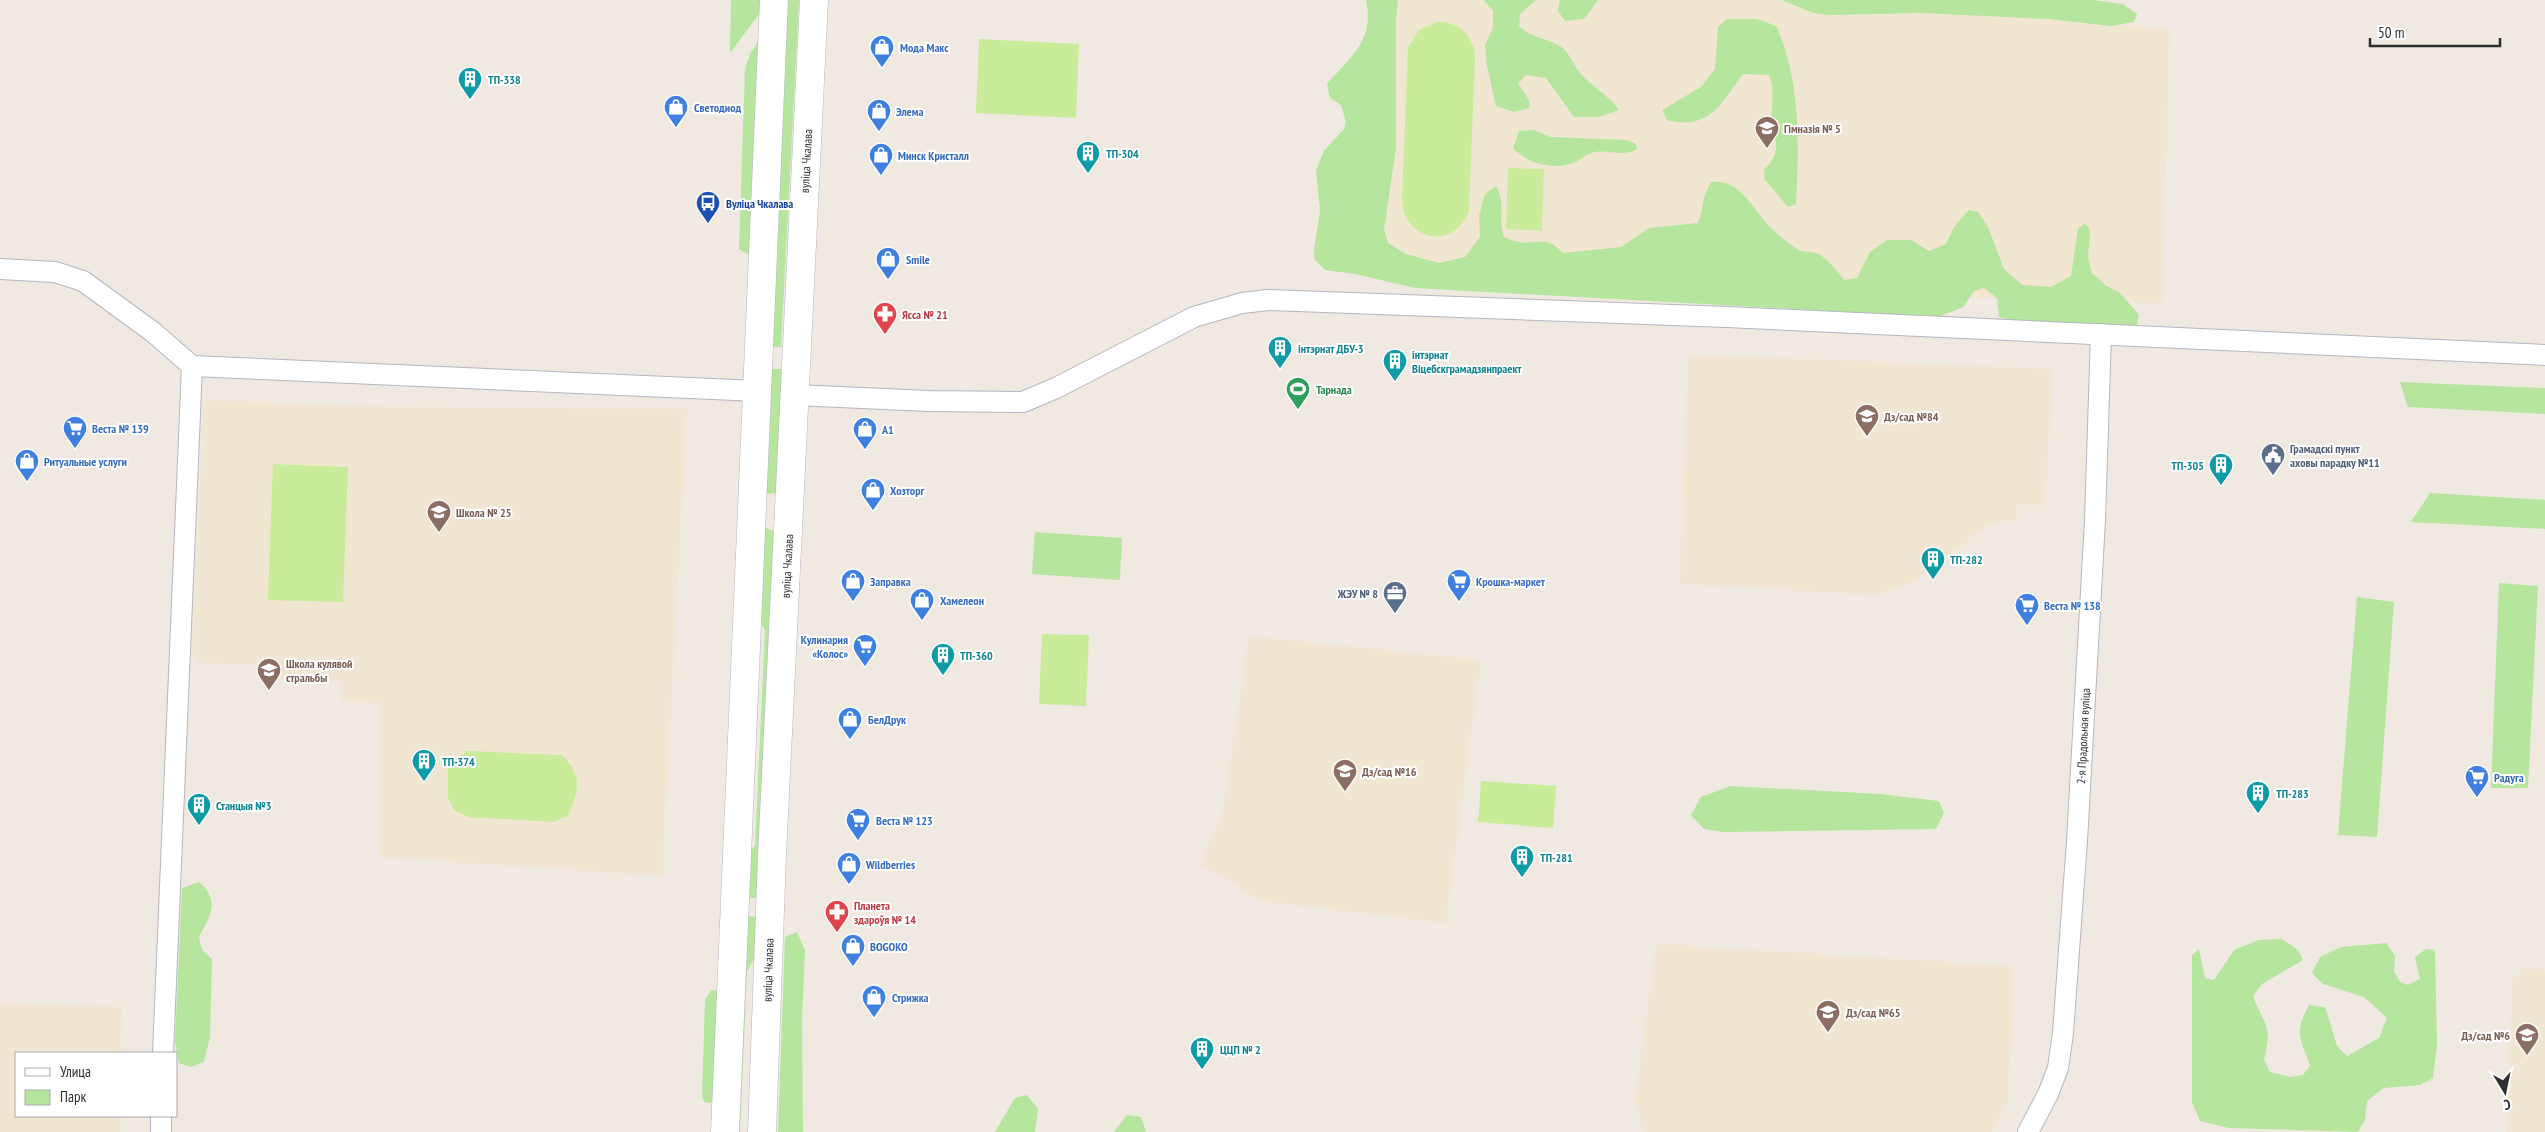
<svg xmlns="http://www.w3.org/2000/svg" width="2545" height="1132" viewBox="0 0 2545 1132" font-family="'PT Sans Narrow',sans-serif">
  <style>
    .education { fill: #f0e6d1 }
    .green { fill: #b6e59e }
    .pitch { fill: #c9ec9a }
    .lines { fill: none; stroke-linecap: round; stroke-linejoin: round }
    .street-casing { stroke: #b4b7c1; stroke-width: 22 }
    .secondary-casing { stroke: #b4b7c1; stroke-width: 29 }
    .street { stroke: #fff; stroke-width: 20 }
    .secondary { stroke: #fff; stroke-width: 28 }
    .labels { text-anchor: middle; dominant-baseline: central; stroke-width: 4; stroke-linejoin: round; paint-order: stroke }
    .shop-label { font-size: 12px; font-weight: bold; fill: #366cbe; stroke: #fff; text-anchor: start }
    .culture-label { font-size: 12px; font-weight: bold; fill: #0d838f; stroke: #fff; text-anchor: start }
    .education-label { font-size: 12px; font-weight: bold; fill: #785e54; stroke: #fff; text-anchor: start }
    .street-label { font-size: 12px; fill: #2e2e2e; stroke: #fff }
    .transit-label { font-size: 12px; font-weight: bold; fill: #164399; stroke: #fff; text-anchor: start }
    .health-label { font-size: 12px; font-weight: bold; fill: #be3a42; stroke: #fff; text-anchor: start }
    .leisure-label { font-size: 12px; font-weight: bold; fill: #27864d; stroke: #fff; text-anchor: start }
    .service-label { font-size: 12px; font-weight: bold; fill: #4e5e75; stroke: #fff; text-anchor: start }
  </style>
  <rect width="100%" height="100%" fill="#efe9e1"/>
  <g class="education">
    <path d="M1372,0H1813L2170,29L2162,303L1803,293L1364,270Z"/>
    <path d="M1688,354L2053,369L2045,505H2017V520L1991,523L1913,582L1876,595L1680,584Z"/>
    <path d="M204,400L397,407L687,409L662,876L380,857L381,703L341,701V681L267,679V665L197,663L192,656Z"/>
    <path d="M1249,636L1481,660L1446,923L1261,901L1200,864L1223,810Z"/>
    <path d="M1656,944L2014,966L2008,1104L1992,1132H1643L1635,1100Z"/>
    <path d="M2522,968L2545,970V1132H2506L2512,980Z"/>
    <path d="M0,1002L122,1007L121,1053H16V1116H120V1132H0Z"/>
  </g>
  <g class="green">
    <path d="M731,0H761L760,13L730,53Z"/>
    <path d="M783,0H799L781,347H767Z"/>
    <path d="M1366,0H1398L1396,19V148L1384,230L1388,243L1406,254L1439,263L1465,257L1480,237L1479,216L1485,194L1496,186C1507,206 1497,216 1504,237C1509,239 1514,241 1519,242C1541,245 1544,234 1563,253L1621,247L1649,228L1698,223C1704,207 1702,196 1711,182C1740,178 1753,209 1770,227C1777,234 1788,243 1797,249C1802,253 1810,251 1816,253C1827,257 1837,271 1844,280L1857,278L1870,252L1887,240H1911L1929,251L1946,244L1954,227L1969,210L1978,212L1988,227L2004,269L2022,285L2051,287L2071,276L2078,229L2085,223L2090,230L2088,257L2092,273L2105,285L2120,293L2139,315L2136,328C2091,322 2044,329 1999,317L1997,298L1984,288L1974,291L1963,307L1938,317L1415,288L1355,274L1325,270L1315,260L1314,249L1320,211L1316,171L1324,151L1344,129L1346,122L1341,105L1330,98L1327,84C1350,57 1375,41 1366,0Z"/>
    <path d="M1484,0H1536L1520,14L1519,26C1531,38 1549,38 1563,48C1569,53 1573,64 1578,70C1590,86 1608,94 1619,110L1599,117H1574L1546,78L1526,75L1518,83L1529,100L1530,108L1514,112L1496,106L1487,66L1485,45L1493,28V11Z"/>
    <path d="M1560,0H1598L1584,19L1565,21L1558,11Z"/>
    <path d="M1782,0H2093L2123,4L2137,14L2134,22L2111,26L2048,19L1920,13L1830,15L1813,13Z"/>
    <path d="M1727,19H1757L1776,26C1801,79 1799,147 1796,204L1788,207L1765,180L1764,170C1770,163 1775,158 1776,149C1777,141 1773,134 1772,126C1770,108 1776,92 1769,75L1743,74C1721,103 1710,131 1667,120L1662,110L1701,87L1715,69L1718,27Z"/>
    <path d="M764,33L756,259L739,249L745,69L750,54Z"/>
    <path d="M1534,130L1551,137L1627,140L1636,144L1637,149C1624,157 1609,150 1595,152C1587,153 1581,160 1573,163C1552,170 1528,164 1513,148L1519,131Z"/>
    <path d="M765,369H781L780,484L777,493L766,494Z"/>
    <path d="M2400,382L2545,388V414L2408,407Z"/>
    <path d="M2430,493L2545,500V529L2411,522Z"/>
    <path d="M767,528L773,531L774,538L758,898H743L744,860L755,845L765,630L757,617L762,530Z"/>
    <path d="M1035,532L1122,538L1120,580L1032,574Z"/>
    <path d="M2499,583L2538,586L2528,788H2491Z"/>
    <path d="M2357,597L2394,602L2377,837L2338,835Z"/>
    <path d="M1731,786L1880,794L1939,801L1944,813L1936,829L1724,832L1704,829L1691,815L1701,797Z"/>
    <path d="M199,882C220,900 211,915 199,937L202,950L212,959L210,1037L204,1062L190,1067L179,1063L175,1042L182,888Z"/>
    <path d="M744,916L758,917L756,956L747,971L740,1132H734Z"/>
    <path d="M797,932L805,950L802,1021L803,1132H778L785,937Z"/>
    <path d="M2282,939L2298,950L2303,960L2262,984L2253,996C2264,1026 2273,1024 2264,1059L2270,1072L2290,1077L2303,1075L2310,1066C2300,1037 2294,1033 2309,1005L2325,1007L2337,1046L2347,1056L2379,1038L2387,1018L2364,997L2323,984L2312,973L2320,957L2341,947L2386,943L2395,956L2394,971L2400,982L2408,985L2420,979L2415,957L2426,949L2435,950L2437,1045L2433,1078L2420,1085L2384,1088L2367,1101L2365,1119L2358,1132L2229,1128L2200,1121L2192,1102V955L2199,949L2205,978L2214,980L2234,950L2259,940Z"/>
    <path d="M711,990L719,991L717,1099L711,1103L705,1102L702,1098L705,1000Z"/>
    <path d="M1027,1095L1038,1109L1035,1132H995L1015,1098Z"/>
    <path d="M1127,1115L1141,1117L1146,1132H1114Z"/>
  </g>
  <g class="pitch">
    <path d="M1437,22C1459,21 1474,36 1475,58L1469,211C1455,250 1404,242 1402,200L1408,47L1419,30Z"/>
    <path d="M979,39L1079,44L1076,118L976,113Z"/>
    <path d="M1508,168L1544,169L1542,231L1506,229Z"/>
    <path d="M273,464L348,467L343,602L268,600Z"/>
    <path d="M1042,634L1089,635L1086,706L1039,704Z"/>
    <path d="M467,751L562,755C583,777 579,789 568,816L553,822L469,817L454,810L448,798V766Z"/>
    <path d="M1481,781L1556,786L1553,828L1478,822Z"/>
  </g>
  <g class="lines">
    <defs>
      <g id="street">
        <path d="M0,269L55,272L83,281L153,332L192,366L758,391"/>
        <path d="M795,395L929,401L1023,402L1056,388L1194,317L1242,303L1268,300L1727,317L2545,355"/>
        <path d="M163,1053L192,366"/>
        <path d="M161,1132V1116"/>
        <path d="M2028,1132L2048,1094L2058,1068L2063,1033L2077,841L2095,520L2101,334"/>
      </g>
      <g id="secondary">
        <path d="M725,1132L774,0"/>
        <path d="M762,1132L772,855L814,0"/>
      </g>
    </defs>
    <use href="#street" class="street-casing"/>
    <use href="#secondary" class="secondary-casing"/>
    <use href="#street" class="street"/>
    <use href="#secondary" class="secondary"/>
  </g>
  <defs>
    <symbol id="shop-pin" viewBox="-11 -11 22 30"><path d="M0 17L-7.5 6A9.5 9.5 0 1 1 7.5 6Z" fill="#3f7fe0" stroke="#fff"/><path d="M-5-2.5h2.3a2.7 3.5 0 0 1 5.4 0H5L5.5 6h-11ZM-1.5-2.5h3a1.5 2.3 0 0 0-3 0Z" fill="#fff"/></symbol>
    <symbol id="building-pin" viewBox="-11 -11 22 30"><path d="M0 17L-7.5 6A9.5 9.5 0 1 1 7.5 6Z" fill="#0f9aa8" stroke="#fff"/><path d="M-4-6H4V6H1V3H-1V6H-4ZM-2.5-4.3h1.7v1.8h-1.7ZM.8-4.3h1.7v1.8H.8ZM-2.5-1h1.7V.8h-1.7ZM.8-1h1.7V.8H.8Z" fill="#fff"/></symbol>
    <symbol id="school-pin" viewBox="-11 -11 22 30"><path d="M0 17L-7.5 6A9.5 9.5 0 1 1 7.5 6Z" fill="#8d6e63" stroke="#fff"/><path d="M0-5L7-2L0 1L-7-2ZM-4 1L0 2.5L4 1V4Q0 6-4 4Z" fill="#fff"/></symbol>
    <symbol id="bus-pin" viewBox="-11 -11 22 30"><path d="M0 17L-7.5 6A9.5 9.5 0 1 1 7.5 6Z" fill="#1a4fb4" stroke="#fff"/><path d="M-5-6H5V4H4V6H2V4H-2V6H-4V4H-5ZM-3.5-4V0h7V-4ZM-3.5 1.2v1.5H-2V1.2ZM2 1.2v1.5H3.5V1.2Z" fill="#fff"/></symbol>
    <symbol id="pharmacy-pin" viewBox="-11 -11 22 30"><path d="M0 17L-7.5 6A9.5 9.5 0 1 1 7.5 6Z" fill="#e0444e" stroke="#fff"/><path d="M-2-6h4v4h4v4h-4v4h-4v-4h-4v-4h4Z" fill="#fff"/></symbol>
    <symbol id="stadium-pin" viewBox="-11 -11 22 30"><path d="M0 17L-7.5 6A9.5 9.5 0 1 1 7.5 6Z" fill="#2e9e5b" stroke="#fff"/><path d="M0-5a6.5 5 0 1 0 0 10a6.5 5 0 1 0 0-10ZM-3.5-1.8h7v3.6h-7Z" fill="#fff"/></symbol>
    <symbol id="supermarket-pin" viewBox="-11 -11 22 30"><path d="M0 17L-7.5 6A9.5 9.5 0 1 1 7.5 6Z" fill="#3f7fe0" stroke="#fff"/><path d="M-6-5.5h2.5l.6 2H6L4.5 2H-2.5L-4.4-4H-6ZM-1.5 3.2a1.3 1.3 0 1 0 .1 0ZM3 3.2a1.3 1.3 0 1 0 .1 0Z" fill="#fff"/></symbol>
    <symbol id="civic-pin" viewBox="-11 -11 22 30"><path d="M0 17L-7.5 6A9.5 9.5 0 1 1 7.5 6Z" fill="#5c6f8a" stroke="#fff"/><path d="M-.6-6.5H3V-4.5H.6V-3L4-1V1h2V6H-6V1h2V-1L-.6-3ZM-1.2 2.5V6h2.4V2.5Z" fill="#fff"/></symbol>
    <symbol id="office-pin" viewBox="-11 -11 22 30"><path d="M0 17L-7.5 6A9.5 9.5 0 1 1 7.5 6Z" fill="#5c6f8a" stroke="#fff"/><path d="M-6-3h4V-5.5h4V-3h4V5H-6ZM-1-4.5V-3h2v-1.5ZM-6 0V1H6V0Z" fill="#fff"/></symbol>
  </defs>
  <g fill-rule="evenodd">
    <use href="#shop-pin" x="868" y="33" width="28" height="38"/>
    <use href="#building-pin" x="456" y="65" width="28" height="38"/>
    <use href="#shop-pin" x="662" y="93" width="28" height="38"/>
    <use href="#shop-pin" x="865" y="97" width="28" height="38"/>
    <use href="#school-pin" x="1753" y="114" width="28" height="38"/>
    <use href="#building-pin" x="1074" y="139" width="28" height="38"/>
    <use href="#shop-pin" x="867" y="141" width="28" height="38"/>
    <use href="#bus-pin" x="694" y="189" width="28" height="38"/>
    <use href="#shop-pin" x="874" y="245" width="28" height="38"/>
    <use href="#pharmacy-pin" x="871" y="300" width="28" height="38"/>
    <use href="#building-pin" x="1266" y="334" width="28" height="38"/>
    <use href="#building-pin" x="1381" y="347" width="28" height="38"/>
    <use href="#stadium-pin" x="1284" y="375" width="28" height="38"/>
    <use href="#school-pin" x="1853" y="402" width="28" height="38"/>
    <use href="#supermarket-pin" x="61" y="414" width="28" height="38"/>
    <use href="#shop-pin" x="851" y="415" width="28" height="38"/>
    <use href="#civic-pin" x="2259" y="441" width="28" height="38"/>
    <use href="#shop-pin" x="13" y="447" width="28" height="38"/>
    <use href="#building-pin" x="2207" y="451" width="28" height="38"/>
    <use href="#shop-pin" x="859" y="476" width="28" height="38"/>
    <use href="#school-pin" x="425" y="498" width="28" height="38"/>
    <use href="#building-pin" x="1919" y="545" width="28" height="38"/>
    <use href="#shop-pin" x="839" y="567" width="28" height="38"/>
    <use href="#supermarket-pin" x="1445" y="567" width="28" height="38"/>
    <use href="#office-pin" x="1381" y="579" width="28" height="38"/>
    <use href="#shop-pin" x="908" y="586" width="28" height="38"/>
    <use href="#supermarket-pin" x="2013" y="591" width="28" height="38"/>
    <use href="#supermarket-pin" x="851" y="632" width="28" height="38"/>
    <use href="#building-pin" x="929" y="641" width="28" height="38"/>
    <use href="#school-pin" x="255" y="656" width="28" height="38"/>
    <use href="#shop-pin" x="836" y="705" width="28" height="38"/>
    <use href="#building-pin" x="410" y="747" width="28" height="38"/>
    <use href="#school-pin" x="1331" y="757" width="28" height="38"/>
    <use href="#supermarket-pin" x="2463" y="763" width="28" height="38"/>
    <use href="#building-pin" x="2244" y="779" width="28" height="38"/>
    <use href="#building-pin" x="185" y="791" width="28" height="38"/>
    <use href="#supermarket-pin" x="844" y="806" width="28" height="38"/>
    <use href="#building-pin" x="1508" y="843" width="28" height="38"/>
    <use href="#shop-pin" x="835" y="850" width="28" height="38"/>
    <use href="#pharmacy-pin" x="823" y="898" width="28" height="38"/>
    <use href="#shop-pin" x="839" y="932" width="28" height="38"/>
    <use href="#shop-pin" x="860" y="983" width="28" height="38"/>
    <use href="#school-pin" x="1814" y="998" width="28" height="38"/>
    <use href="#school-pin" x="2513" y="1021" width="28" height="38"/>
    <use href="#building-pin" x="1188" y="1035" width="28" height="38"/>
  </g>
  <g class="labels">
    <g class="shop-label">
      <text x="900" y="47">Мода Макс</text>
      <text x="694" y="107">Светодиод</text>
      <text x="896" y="111">Элема</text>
      <text x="898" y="155">Минск Кристалл</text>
      <text x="906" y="259">Smile</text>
      <text x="92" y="428">Веста № 139</text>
      <text x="882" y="429">A1</text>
      <text x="44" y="461">Ритуальные услуги</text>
      <text x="890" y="490">Хозторг</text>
      <text x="870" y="581">Заправка</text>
      <text x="1476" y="581">Крошка-маркет</text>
      <text x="940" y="600">Хамелеон</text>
      <text x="2044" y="605">Веста № 138</text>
      <text x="848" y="639" text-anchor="end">Кулинария<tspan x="848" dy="14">«Колос»</tspan></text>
      <text x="868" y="719">БелДрук</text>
      <text x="2494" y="777">Радуга</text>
      <text x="876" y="820">Веста № 123</text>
      <text x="866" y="864">Wildberries</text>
      <text x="870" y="946">BOGOKO</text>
      <text x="892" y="997">Стрижка</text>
    </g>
    <g class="culture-label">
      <text x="488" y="79">ТП-338</text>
      <text x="1106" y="153">ТП-304</text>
      <text x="1298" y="348">інтэрнат ДБУ-3</text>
      <text x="1412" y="354">інтэрнат<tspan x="1412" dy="14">Віцебскграмадзянпраект</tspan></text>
      <text x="2204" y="465" text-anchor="end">ТП-305</text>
      <text x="1950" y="559">ТП-282</text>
      <text x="960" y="655">ТП-360</text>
      <text x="442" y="761">ТП-374</text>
      <text x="2276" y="793">ТП-283</text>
      <text x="216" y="805">Станцыя №3</text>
      <text x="1540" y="857">ТП-281</text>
      <text x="1220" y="1049">ЦЦП № 2</text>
    </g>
    <g class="education-label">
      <text x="1784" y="128">Гімназія № 5</text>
      <text x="1884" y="416">Дз/сад №84</text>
      <text x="456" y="512">Школа № 25</text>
      <text x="286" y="663">Школа кулявой<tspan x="286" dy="14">стральбы</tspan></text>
      <text x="1362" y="771">Дз/сад №16</text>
      <text x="1846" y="1012">Дз/сад №65</text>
      <text x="2510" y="1035" text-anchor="end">Дз/сад №6</text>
    </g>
    <g class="street-label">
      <text transform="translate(806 161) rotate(-87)">вуліца Чкалава</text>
      <text transform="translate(787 566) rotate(-87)">вуліца Чкалава</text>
      <text transform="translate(2083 736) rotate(-87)">2-я Прадольная вуліца</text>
      <text transform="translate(768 970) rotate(-88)">вуліца Чкалава</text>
    </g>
    <g class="transit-label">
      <text x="726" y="203">Вуліца Чкалава</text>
    </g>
    <g class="health-label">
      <text x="902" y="314">Ясса № 21</text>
      <text x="854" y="905">Планета<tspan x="854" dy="14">здароўя № 14</tspan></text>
    </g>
    <g class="leisure-label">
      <text x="1316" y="389">Тарнада</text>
    </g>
    <g class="service-label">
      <text x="2290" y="448">Грамадскі пункт<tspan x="2290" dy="14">аховы парадку №11</tspan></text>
      <text x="1378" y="593" text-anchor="end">ЖЭУ № 8</text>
    </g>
  </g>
  <rect x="15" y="1052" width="162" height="65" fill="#ffffff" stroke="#ababab"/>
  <rect x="25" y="1068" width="25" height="8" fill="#ffffff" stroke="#ababab"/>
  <text x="60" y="1077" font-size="15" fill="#2e2e2e">Улица</text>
  <rect x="25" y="1090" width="25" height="15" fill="#b6e59e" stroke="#ababab"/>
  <text x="60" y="1102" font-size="15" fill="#2e2e2e">Парк</text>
  <g transform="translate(2505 1092) rotate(170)" stroke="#ffffff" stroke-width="4" paint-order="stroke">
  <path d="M0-4L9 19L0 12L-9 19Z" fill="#2e2e2e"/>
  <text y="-8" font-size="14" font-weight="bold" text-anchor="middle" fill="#2e2e2e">С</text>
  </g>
  <path d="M2370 38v8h130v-8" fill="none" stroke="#2e2e2e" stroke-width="2.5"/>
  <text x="2378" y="38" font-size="15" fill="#2e2e2e" stroke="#ffffff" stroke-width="4" paint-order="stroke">50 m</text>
</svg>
